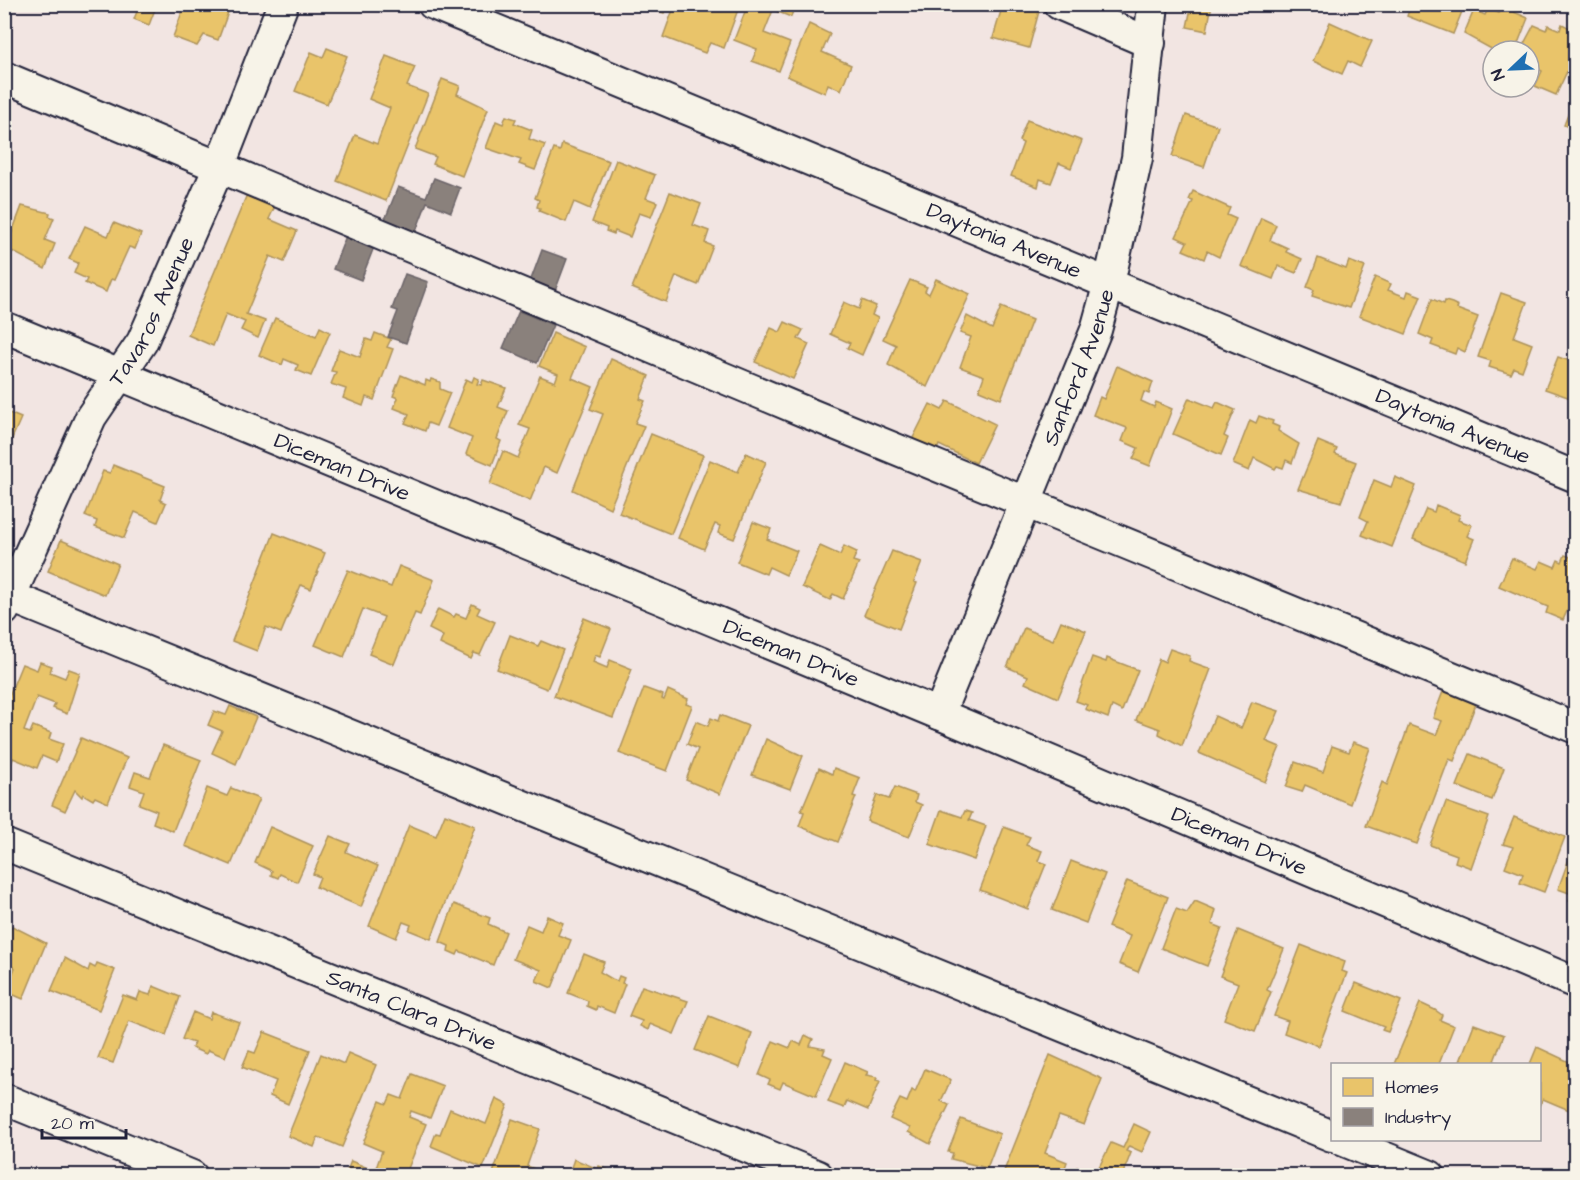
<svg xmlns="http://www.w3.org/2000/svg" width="1580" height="1180" viewBox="0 0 1580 1180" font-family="'Architects Daughter',sans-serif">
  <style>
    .homes { fill: #e9c46a; stroke: #ad935c; stroke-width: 1.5 }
    .industry { fill: #8a817c; stroke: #6b6468; stroke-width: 1.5 }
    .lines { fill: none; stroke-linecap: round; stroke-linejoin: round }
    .minor-casing { stroke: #22223b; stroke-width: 34 }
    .minor { stroke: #f7f3e8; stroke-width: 30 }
    .labels { text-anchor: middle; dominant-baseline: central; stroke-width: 6; stroke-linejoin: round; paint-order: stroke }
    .street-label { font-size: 22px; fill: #22223b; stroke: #f7f3e8 }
  </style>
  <rect width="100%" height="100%" fill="#f2e5e2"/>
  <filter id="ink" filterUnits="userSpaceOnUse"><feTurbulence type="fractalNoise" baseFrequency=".0167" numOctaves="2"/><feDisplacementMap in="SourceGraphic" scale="12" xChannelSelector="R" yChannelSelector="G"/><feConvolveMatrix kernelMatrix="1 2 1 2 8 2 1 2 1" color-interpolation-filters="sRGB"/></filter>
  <g filter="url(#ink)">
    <g class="homes">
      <path d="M140,4H157L149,25L134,19Z"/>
      <path d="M185,4H231L218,40L204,35L197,46L173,37Z"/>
      <path d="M641,4H667L664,13Z"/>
      <path d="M675,4H740L724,48L710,43L705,53L663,37Z"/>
      <path d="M748,4H795L791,17L773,10L764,33L790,43L779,71L752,61L757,49L734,40Z"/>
      <path d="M1003,4H1041L1029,48L993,38Z"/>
      <path d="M1187,4H1212L1207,31L1187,27L1191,8L1186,7Z"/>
      <path d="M1411,4H1465L1453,34L1407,16Z"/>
      <path d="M1502,7L1528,18L1515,51H1495L1464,34L1474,10L1485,15L1488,9L1499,13Z"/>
      <path d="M1330,22L1372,41L1360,67L1348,61L1342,74L1313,61Z"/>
      <path d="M809,24L830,34L822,52L851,65L841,90L828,84L825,93L787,76Z"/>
      <path d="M1562,24L1572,29L1570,33L1576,36V52L1556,95L1535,86L1542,71L1529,64V51H1520L1534,25L1546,30L1548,25L1560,30Z"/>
      <path d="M327,48L347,56L327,104L295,91L311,52L323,57Z"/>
      <path d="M386,56L415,67L407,86L428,94L386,201L337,181L355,135L377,144L390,108L369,99Z"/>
      <path d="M442,79L460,86L457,94L488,109L462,176L433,164L436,157L415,149Z"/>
      <path d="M1575,96H1576V130L1564,125Z"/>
      <path d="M1186,115L1218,126L1204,167L1172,156Z"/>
      <path d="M506,116L516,119L514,123L532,130L529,139L545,145L535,170L519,164L521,160L486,148L496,121L503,124Z"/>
      <path d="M1027,120L1082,141L1071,168L1059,163L1051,183L1040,179L1038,187L1011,176L1023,143L1019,141Z"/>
      <path d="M562,144L609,161L590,209L574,202L566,222L539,211L540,208L537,207L539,200L535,198L554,149L560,151Z"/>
      <path d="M616,160L655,175L646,198L657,202L651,217L639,213L630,237L615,231L614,234L606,231L607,228L592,222Z"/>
      <path d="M1193,191L1230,208L1227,215L1236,219L1219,257L1207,251L1204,259L1183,250L1187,242L1176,237L1193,201L1189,200Z"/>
      <path d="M248,192L276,204L269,219L297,231L284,262L270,256L246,314L265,321L258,338L241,330L245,322L226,314L213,346L188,335Z"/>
      <path d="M670,192L701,204L693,225L709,231L705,243L713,246L698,285L676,276L666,302L632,288Z"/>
      <path d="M22,206L50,213L49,216L54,218L45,240L55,244L45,269L6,248Z"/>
      <path d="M1261,218L1276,225L1270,240L1288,248L1286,252L1302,259L1296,273L1278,266L1273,279L1241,266Z"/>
      <path d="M114,223L141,234L135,249L129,247L114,280L111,279L106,292L85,283L87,279L74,273L78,263L69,259L85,226L108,236Z"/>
      <path d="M1318,258L1346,269L1349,261L1365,267L1349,308L1312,296L1314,290L1307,287Z"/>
      <path d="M1375,277L1391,284L1388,290L1406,297L1408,291L1421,296L1406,334L1359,316Z"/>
      <path d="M936,279L970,294L927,387L888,365L896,345L883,339L910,280L927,287L925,291L929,294Z"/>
      <path d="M1501,293L1527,302L1514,337L1532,344L1522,371L1514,368L1511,374L1489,367L1491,361L1478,357Z"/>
      <path d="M1432,299L1444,304L1445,301L1452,303L1458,306L1457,309L1478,317L1465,352L1457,348L1455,354L1431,345L1433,340L1419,334Z"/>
      <path d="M862,300L876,306L872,315L878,318L862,355L847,348L850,343L830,334L844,302L859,309Z"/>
      <path d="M1001,307L1032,320L1001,399L979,390L984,376L960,367L971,337L960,333L967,316L992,329Z"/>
      <path d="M275,318L316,336L320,327L330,332L311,376L296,370L298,365L284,359L282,365L259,355Z"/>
      <path d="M785,322L803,330L798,339L809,344L793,379L755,362L771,328L780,332Z"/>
      <path d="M375,333L391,339L387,347L393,349L374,400L366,397L363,406L343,398L346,389L331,384L336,372L331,371L339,349L360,357L366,339L372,341Z"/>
      <path d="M553,333L585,347L572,378L593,387L557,473L544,467L530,501L490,484L503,451L518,458L530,429L519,425L540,376L555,382L558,374L539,366Z"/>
      <path d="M1558,357L1576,363V400L1545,389Z"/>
      <path d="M611,359L649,376L640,399L645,401L635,423L644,426L610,508L573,490L603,414L590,409Z"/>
      <path d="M1117,366L1153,382L1149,394L1144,392L1141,401L1154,407L1156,402L1172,409L1150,466L1133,459L1138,448L1122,441L1127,428L1093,415L1100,397L1104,399Z"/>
      <path d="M401,375L425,385L426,380L430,382L431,379L440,382V389L450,393L436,426L428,423L425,431L405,423L409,414L394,408L398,398L393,396Z"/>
      <path d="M474,377L479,379L477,384L481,385L483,380L506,388L498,407L508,411L497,439L501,441L492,465L466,454L472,438L447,428L466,379L472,382Z"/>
      <path d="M1189,398L1214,408L1217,402L1235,410L1224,436L1228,438L1221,455L1173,434Z"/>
      <path d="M947,401L995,424L976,463L939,445L936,452L912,440L930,404L942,410Z"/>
      <path d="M4,411L21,418L4,457Z"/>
      <path d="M1259,416L1273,421L1272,424L1279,427L1278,431L1299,444L1292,463L1286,460L1283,468L1277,466L1275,469L1254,458L1249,471L1233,464L1250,420L1256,423Z"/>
      <path d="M651,434L703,455L671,534L619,513Z"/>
      <path d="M1318,441L1337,449L1335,454L1356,462L1341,502L1298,489Z"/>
      <path d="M746,453L766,462L734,539L718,533L720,526L715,524L704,549L678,538L710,460L738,472Z"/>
      <path d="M113,465L165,486L160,500L166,503L158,522L135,512L124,538L95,527L97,521L85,516L103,471L110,473Z"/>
      <path d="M1395,477L1416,486L1392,547L1362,535L1368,521L1360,517L1374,480L1391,487Z"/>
      <path d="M1436,505L1460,515L1458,520L1472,525L1467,536L1474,539L1465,561L1413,539L1426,509L1434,512Z"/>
      <path d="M753,522L771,529L767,539L797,551L786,575L769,567L766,574L737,562Z"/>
      <path d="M274,533L325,553L311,589L301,585L281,633L266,627L257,651L232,641Z"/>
      <path d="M61,540L118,564L105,595L48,571Z"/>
      <path d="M820,546L840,555L844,546L857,552L853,561L859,563L843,599L833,594L830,600L802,587Z"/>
      <path d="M892,551L922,562L914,582L917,583L899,629L864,615Z"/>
      <path d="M1565,555L1576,559V591L1563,620L1546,613L1548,607L1499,586L1512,558L1537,569L1541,561L1555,567L1558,560L1562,562Z"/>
      <path d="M399,566L434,580L420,615L415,613L394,664L369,654L384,617L363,609L344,657L315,645L348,570L391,587Z"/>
      <path d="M472,604L480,608L477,614L495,622L480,655L474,653L471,659L440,644L443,636L429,629L438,609L454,617L456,614L466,618Z"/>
      <path d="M584,618L611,629L600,657L595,655L593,662L607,668L610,660L632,669L613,718L554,696Z"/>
      <path d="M1061,621L1086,631L1058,698L1025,683L1028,676L1007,667L1024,628L1053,640Z"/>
      <path d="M510,635L538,646L541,641L563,650L547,689L497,669Z"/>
      <path d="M1170,649L1190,656L1189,661L1211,669L1182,746L1159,734L1160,729L1136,720L1159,659L1165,662Z"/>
      <path d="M1092,657L1106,662L1107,658L1138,670L1122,711L1112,706L1108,718L1085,709L1087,705L1076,701Z"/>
      <path d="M40,662L52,666L50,672L65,678L69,669L80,673L67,714L53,708L55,704L37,697L24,731L30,733L33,726L51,733L49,739L63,744L56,762L42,756L37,768L13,758L10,768L4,766V708L22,664L37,670Z"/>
      <path d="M644,688L663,695L662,699L664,700L668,690L688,699L686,704L692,706L667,771L619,753Z"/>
      <path d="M1444,689L1477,701L1454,761L1449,759L1417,844L1366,826L1382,782L1387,785L1409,725L1436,735L1442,721L1433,718Z"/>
      <path d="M1252,702L1279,711L1266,741L1280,747L1265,782L1199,753L1215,716L1241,728Z"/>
      <path d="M230,706L256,717L236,764L212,753L222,731L208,725L214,711L226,715Z"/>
      <path d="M720,715L748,726L720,794L686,780L698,749L687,744L696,721L708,726L711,718L718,721Z"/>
      <path d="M81,738L127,758L108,803L95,797L93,800L83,794L82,797L75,790L65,811L52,805Z"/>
      <path d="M766,739L803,756L790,789L752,775Z"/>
      <path d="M1353,742L1370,748L1350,804L1305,785L1302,792L1286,787L1295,762L1323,772L1332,746L1349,752Z"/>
      <path d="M163,745L201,760L173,831L153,823L157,811L139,804L144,791L130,786L135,772L150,777Z"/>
      <path d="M1470,754L1504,768L1492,800L1457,786Z"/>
      <path d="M819,768L832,774L834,768L860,778L853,796L856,797L838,842L799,826L804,812L801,811Z"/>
      <path d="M895,787L917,795L915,802L922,805L909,837L867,821L877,795L889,799Z"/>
      <path d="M207,788L227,796L231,788L259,799L231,865L185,846Z"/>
      <path d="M1446,802L1489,817L1471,868L1455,862L1457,855L1430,845Z"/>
      <path d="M941,810L962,817L965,811L972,813L969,820L986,826L974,860L929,844Z"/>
      <path d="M445,814L475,826L431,939L409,930L411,925L403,922L396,938L369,926L409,825L436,836Z"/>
      <path d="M1514,817L1565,837L1544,892L1520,883L1523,874L1505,867L1513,847L1503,844Z"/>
      <path d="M270,827L313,846L297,882L280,874L278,878L271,875L272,871L255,863Z"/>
      <path d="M1004,827L1030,837L1026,845L1042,851L1038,861L1046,864L1028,909L980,890Z"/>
      <path d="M330,836L350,844L346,852L378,866L361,907L316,887L320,877L313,874Z"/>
      <path d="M1574,845H1576V903L1569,901L1572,894L1558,889Z"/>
      <path d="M1071,861L1105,874L1086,923L1052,910Z"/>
      <path d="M1127,881L1168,897L1138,972L1119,964L1130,936L1108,927Z"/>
      <path d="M1195,901L1216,910L1212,924L1222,928L1207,966L1161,948L1176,909L1187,913Z"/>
      <path d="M454,904L490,918L488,924L506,932L493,965L459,951L457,955L448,951L449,946L440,942Z"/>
      <path d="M547,916L563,923L558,935L571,940L552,988L536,981L541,970L513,959L527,925L541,931Z"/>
      <path d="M12,926L46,943L23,999L5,991L15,968L4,963V930L9,932Z"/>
      <path d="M1238,930L1284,949L1267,990L1271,992L1255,1031L1224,1019L1238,983L1220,976Z"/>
      <path d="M1301,945L1345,962L1342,971L1347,973L1319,1046L1284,1033L1288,1021L1274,1016Z"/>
      <path d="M584,954L604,962L600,972L612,979L617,981L619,976L624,978L622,983L625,984L614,1013L597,1006L596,1010L587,1006L588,1001L568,993Z"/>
      <path d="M65,958L88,971L90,965L95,968L97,963L115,970L99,1010L51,991Z"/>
      <path d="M1356,983L1401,1001L1388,1032L1382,1030L1384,1027L1345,1011Z"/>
      <path d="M153,986L180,997L166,1035L129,1021L113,1063L98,1058L123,995L137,1000L140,992L150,995Z"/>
      <path d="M642,986L688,1001L674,1034L650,1024L648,1030L640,1026L642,1021L629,1016Z"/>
      <path d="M1420,1003L1435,1010L1442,1015L1440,1020L1454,1026L1439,1064H1394Z"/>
      <path d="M193,1012L209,1019L211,1012L239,1022L225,1057L208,1050L206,1054L192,1048L194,1043L182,1039Z"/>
      <path d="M709,1016L752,1033L740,1068L695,1050Z"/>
      <path d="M1474,1024L1504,1035L1494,1061L1503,1064H1459Z"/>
      <path d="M264,1032L310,1050L288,1104L270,1096L276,1081L242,1067L249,1051L255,1053Z"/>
      <path d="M805,1035L813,1039L810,1046L825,1049L823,1054L832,1058L816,1096L783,1082L780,1089L768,1084L770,1080L759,1075L773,1041L790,1048L793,1041L801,1045Z"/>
      <path d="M1537,1047L1576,1065V1094L1569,1110L1543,1099L1540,1104V1064H1530Z"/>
      <path d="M348,1053L376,1065L342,1147L318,1137L314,1147L288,1136L321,1054L344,1064Z"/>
      <path d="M1050,1055L1102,1079L1084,1125L1059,1116L1045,1153L1067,1162L1062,1176H1002Z"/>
      <path d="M845,1062L868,1072L866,1075L877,1077L876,1080L880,1081L868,1110L847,1101L844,1108L828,1102Z"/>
      <path d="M925,1069L951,1080L941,1101L949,1105L930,1144L908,1132L910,1128L890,1119L900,1099L907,1102L912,1090L915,1092Z"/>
      <path d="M412,1074L443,1086L430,1118L411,1111L409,1117L426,1124L405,1176H345L351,1161L375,1171L382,1151L363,1143L380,1101L387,1104L391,1095L402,1099Z"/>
      <path d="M496,1099L508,1105L483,1168L431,1146L436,1133L440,1134L450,1109L486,1124Z"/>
      <path d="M512,1119L540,1129L527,1166L552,1176H492Z"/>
      <path d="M961,1119L1000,1134L987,1168L951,1159L953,1153L948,1152Z"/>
      <path d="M1134,1124L1151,1132L1142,1152L1129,1146L1126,1151L1131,1153L1122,1176H1073L1077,1167L1095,1175L1111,1143L1123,1148Z"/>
      <path d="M574,1159L598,1169L599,1166L609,1170L608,1173L613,1176H568Z"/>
    </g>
    <g class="industry">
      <path d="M434,178L460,188L451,212L427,202L413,239L382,227L398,187L426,197Z"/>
      <path d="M346,236L374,247L361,280L333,269Z"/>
      <path d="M542,250L567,259L555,291L530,282Z"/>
      <path d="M405,274L428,282L406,343L388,337L398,311L392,309Z"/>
      <path d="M519,311L553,325L537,363L503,348Z"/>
    </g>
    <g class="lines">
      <defs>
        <g id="minor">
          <path id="s1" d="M433,4L1576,477"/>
          <path d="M1059,4L1150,43"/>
          <path d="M4,77L803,411L1576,728"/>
          <path id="s2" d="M4,327L939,714L1576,983"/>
          <path d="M4,594L1332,1136"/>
          <path id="s3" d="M4,610L91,417L142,342L220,165L283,4"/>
          <path id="s4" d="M939,714L1096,330L1109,283L1137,158L1153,4"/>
          <path id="s5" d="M4,844L818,1176"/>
          <path d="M4,1099L192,1176"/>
          <path d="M1342,1140L1430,1176"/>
        </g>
      </defs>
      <use href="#minor" class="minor-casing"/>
      <use href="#minor" class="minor"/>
    </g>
  </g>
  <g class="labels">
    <g class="street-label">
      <text stroke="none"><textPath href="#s1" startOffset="618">Daytonia Avenue</textPath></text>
      <text stroke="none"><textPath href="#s3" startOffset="334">Tavaros Avenue</textPath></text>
      <text stroke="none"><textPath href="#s4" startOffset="374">Sanford Avenue</textPath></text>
      <text stroke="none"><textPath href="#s1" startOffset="1104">Daytonia Avenue</textPath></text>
      <text stroke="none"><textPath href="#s2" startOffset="366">Diceman Drive</textPath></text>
      <text stroke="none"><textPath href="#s2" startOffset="852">Diceman Drive</textPath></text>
      <text stroke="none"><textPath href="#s2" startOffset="1338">Diceman Drive</textPath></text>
      <text stroke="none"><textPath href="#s5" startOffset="440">Santa Clara Drive</textPath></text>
    </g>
  </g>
  <rect width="1580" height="1180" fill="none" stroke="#f7f3e8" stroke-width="24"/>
  <rect x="12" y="12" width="1556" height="1156" fill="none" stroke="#22223b" stroke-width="2" filter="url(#ink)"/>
  <rect x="1331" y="1063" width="210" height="78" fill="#f7f3e8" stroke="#a29fa3" stroke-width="1.5"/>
  <rect x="1343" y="1078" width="30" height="18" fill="#e9c46a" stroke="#a29fa3" stroke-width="1.5"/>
  <text x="1385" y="1093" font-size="18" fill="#22223b">Homes</text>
  <rect x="1343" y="1108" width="30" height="18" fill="#8a817c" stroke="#a29fa3" stroke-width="1.5"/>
  <text x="1385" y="1123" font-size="18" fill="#22223b">Industry</text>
  <g transform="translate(1511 69) rotate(247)"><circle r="28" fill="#f7f3e8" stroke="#a29fa3" stroke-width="1.5"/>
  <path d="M0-4.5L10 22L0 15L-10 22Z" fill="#1f6fb2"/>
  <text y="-9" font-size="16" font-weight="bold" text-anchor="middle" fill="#22223b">N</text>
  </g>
  <path d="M42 1129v9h84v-9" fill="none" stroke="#22223b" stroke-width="3"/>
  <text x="51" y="1129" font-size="18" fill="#22223b" stroke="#f7f3e8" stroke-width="4.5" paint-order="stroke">20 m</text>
</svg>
